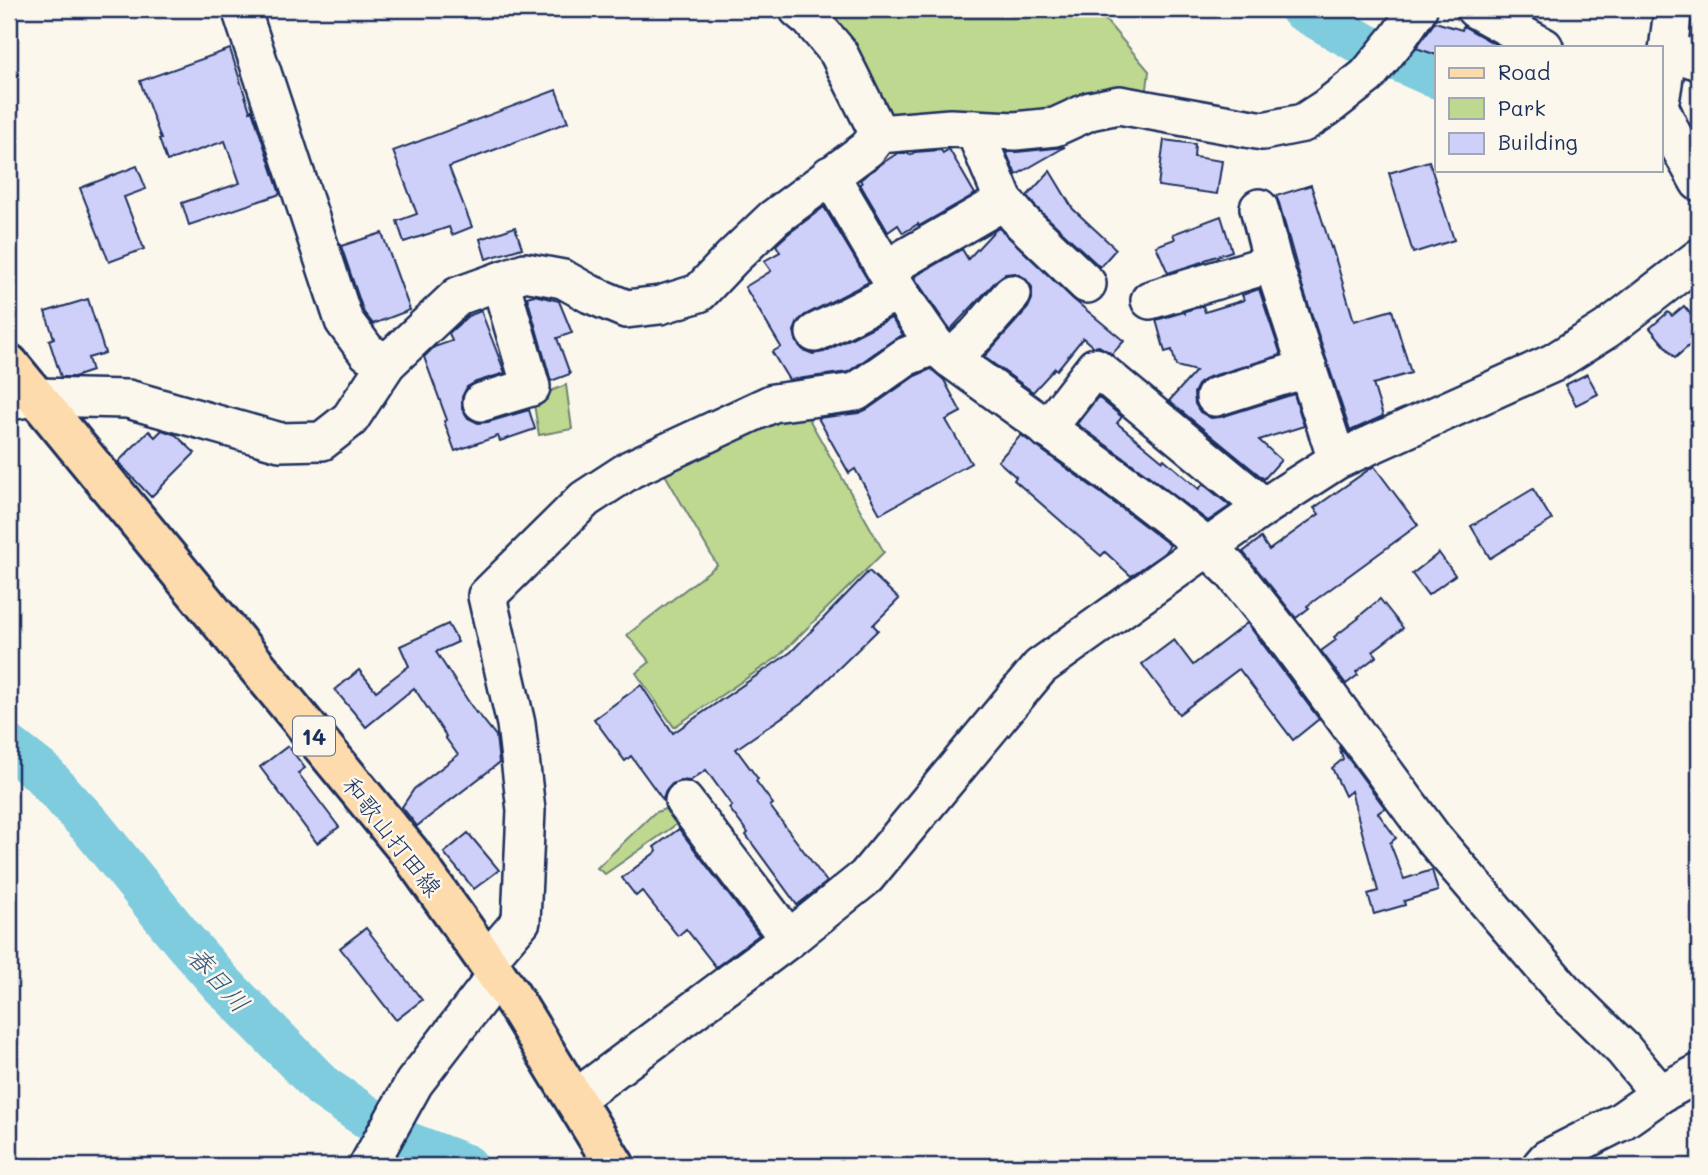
<svg xmlns="http://www.w3.org/2000/svg" width="1708" height="1175" viewBox="0 0 1708 1175" font-family="Mali,'Klee One',sans-serif">
  <style>
    .green { fill: #bfd88f; stroke: #6d8476; stroke-width: 2 }
    .lines { fill: none; stroke-linecap: round; stroke-linejoin: round }
    .river { stroke: #7fccde; stroke-width: 44 }
    .building { fill: #ced0f9; stroke: #1b2f5e; stroke-width: 2 }
    .minor-casing { stroke: #1b2f5e; stroke-width: 42 }
    .major-casing { stroke: #1b2f5e; stroke-width: 44 }
    .minor { stroke: #fbf7ec; stroke-width: 37 }
    .major { stroke: #fddbac; stroke-width: 38 }
    .labels { text-anchor: middle; dominant-baseline: central; stroke-width: 5; stroke-linejoin: round; paint-order: stroke }
    .shield { fill: #fbf7ec; stroke: #5e6b89; stroke-width: 2 }
    .shield-label { font-size: 23px; font-weight: bold; fill: #1b2f5e }
    .street-label { font-size: 24px; fill: #1b2f5e; stroke: #fbf7ec }
    .water-label { font-size: 26px; font-style: italic; fill: #34567e; stroke: #fbf7ec }
  </style>
  <rect width="100%" height="100%" fill="#fbf7ec"/>
  <filter id="ink" filterUnits="userSpaceOnUse"><feTurbulence type="fractalNoise" baseFrequency=".0143" numOctaves="2"/><feDisplacementMap in="SourceGraphic" scale="14" xChannelSelector="R" yChannelSelector="G"/><feConvolveMatrix kernelMatrix="1 2 1 2 8 2 1 2 1" color-interpolation-filters="sRGB"/></filter>
  <g filter="url(#ink)">
    <g class="green">
      <path d="M849,9H1096L1149,71L1146,98L1041,114L890,115L859,63L826,25Z"/>
      <path d="M566,385L572,429L539,435L533,398Z"/>
      <path d="M805,412L884,552L778,657L674,727L636,673L650,662L627,635L717,565L659,464L770,415Z"/>
      <path d="M678,804L687,817L605,874L597,868L654,813Z"/>
    </g>
    <g class="lines">
      <g class="river">
        <path d="M1302,9L1365,45L1437,77"/>
        <path d="M9,747L41,772L90,825L184,941L221,983L324,1088L406,1143L466,1166"/>
      </g>
    </g>
    <g class="building">
      <path d="M1435,22L1462,30L1463,26L1500,47H1437V55L1416,48Z"/>
      <path d="M230,49L250,111L252,110L280,194L189,225L182,203L240,183L225,141L167,161L159,139H161L140,81Z"/>
      <path d="M556,90L568,122L449,167L472,227L452,235L449,227L404,242L397,221L417,214L393,151Z"/>
      <path d="M1164,140L1195,144L1194,157L1222,161L1217,194L1158,186Z"/>
      <path d="M1065,147L1016,175L1006,152H1017Z"/>
      <path d="M949,149L975,194L919,226L918,224L903,233L898,225L888,232L860,184L862,183L860,180L884,162L898,153H908L910,155L915,152L941,150L943,153Z"/>
      <path d="M1429,161L1454,240L1413,253L1389,173Z"/>
      <path d="M137,166L146,189L124,197L144,249L109,262L80,188Z"/>
      <path d="M1050,171L1073,209L1116,249L1100,267L1036,207L1027,196Z"/>
      <path d="M1311,185L1331,248L1332,247L1354,321L1392,310L1411,373L1373,384L1383,416L1350,431L1302,285L1279,203L1276,196Z"/>
      <path d="M824,207L869,282L805,315L798,321L794,331L797,343L803,350L813,354L824,352L891,318L903,335L893,340L848,372L789,380L772,352L781,347L745,287L771,271L764,261L780,252L776,245L788,234Z"/>
      <path d="M1221,216L1232,251L1205,260V261L1168,273L1156,246L1175,239L1173,234Z"/>
      <path d="M515,227L522,248L486,259L480,239Z"/>
      <path d="M999,228L1073,299L1124,341L1112,354L1099,346L1093,347L1083,338L1057,370L1055,368L1033,392L984,357L1028,308L1032,299V287L1025,278L1015,273L1005,274L997,280L950,330L914,277L962,249L968,259L995,230Z"/>
      <path d="M382,233L410,310L373,324L364,313L341,246Z"/>
      <path d="M1259,289L1281,355L1209,377L1199,383L1194,393L1195,404L1200,412L1211,418L1221,417L1294,394L1304,426L1259,440L1281,460L1264,479L1169,401L1196,371L1176,366L1172,350L1165,352L1156,320L1184,312L1185,313V311L1203,306L1205,312L1244,300L1242,295Z"/>
      <path d="M534,295L559,301L572,333L557,338L570,374L551,381L527,297Z"/>
      <path d="M88,299L105,353L88,358L92,371L74,377H61L49,340L54,338L45,312Z"/>
      <path d="M1684,306L1699,324V337L1675,358L1650,328L1668,312L1672,316Z"/>
      <path d="M481,311L505,373L476,382L467,387L462,397V409L468,418L478,423L488,422L529,410L535,429L500,441L498,436L455,451L444,421L447,420L424,357L434,347L452,341L449,333L468,316Z"/>
      <path d="M931,369L944,380L961,412L946,420L971,463L880,514L855,469L849,473L818,418L859,413L868,409L915,376Z"/>
      <path d="M1587,374L1598,394L1576,405L1565,385Z"/>
      <path d="M1098,397L1122,417L1117,423L1163,461L1164,459L1199,489L1203,484L1230,506L1208,521L1149,476L1077,424Z"/>
      <path d="M162,430L176,435L195,453L151,497L118,462L149,431L155,437Z"/>
      <path d="M1021,435L1124,510L1170,545L1164,553L1131,576L1105,552L1101,556L1014,480L1016,477L998,461Z"/>
      <path d="M1374,466L1418,525L1307,606L1309,608L1296,618L1243,552L1261,538L1269,550L1319,514L1314,508Z"/>
      <path d="M1533,489L1552,520L1490,558L1471,526Z"/>
      <path d="M1439,553L1455,575L1428,595L1412,574Z"/>
      <path d="M869,571L899,599L873,625L878,630L804,702L736,749L758,779L756,781L773,804L770,806L827,882L797,905L746,835L748,833L729,808L732,806L706,770L690,781L681,780L672,784L665,792L663,800L631,756L625,761L594,719L641,685L673,733L791,652Z"/>
      <path d="M1380,599L1403,628L1373,651L1377,656L1356,672L1358,675L1346,684L1321,651L1336,640L1334,637L1359,618L1358,617Z"/>
      <path d="M1247,623L1319,719L1293,740L1239,669L1179,714L1142,664L1174,640L1193,665Z"/>
      <path d="M448,624L458,642L436,652L476,713L477,712L496,736L499,763L417,826L402,807L414,789L458,755L445,737L446,736L414,688L366,727L335,690L359,670L376,691L409,666L400,646Z"/>
      <path d="M288,746L305,768L298,773L339,827L317,843L260,767Z"/>
      <path d="M1339,746L1385,808L1378,813L1396,838L1390,843L1404,879L1432,870L1438,891L1404,901L1405,905L1374,914L1368,894L1378,891L1351,791L1345,796L1332,768L1343,759Z"/>
      <path d="M679,829L759,935L716,967L686,929L678,936L642,891L636,896L622,878L657,851L654,847Z"/>
      <path d="M468,833L499,870L474,889L444,853Z"/>
      <path d="M366,928L422,1000L396,1020L340,948Z"/>
    </g>
    <g class="lines">
      <defs>
        <g id="minor">
          <path d="M241,9L344,321L367,352L387,363"/>
          <path d="M798,9L810,19L838,52L879,134"/>
          <path d="M1475,9L1544,47"/>
          <path d="M1668,51L1699,61"/>
          <path d="M1661,96L1668,51L1673,9"/>
          <path d="M1661,110L1671,132L1699,182"/>
          <path d="M974,129L1004,201L1021,221L1087,284"/>
          <path d="M830,175L898,291L935,345L951,359L1137,493L1208,548L1232,571L1290,644L1433,838L1563,990L1623,1049L1660,1094"/>
          <path d="M1259,208L1273,263L1337,460"/>
          <path d="M886,269L1004,201"/>
          <path d="M1150,300L1273,263"/>
          <path d="M815,333L898,291"/>
          <path d="M951,359L976,335L1012,294"/>
          <path d="M1215,397L1308,368"/>
          <path d="M9,401L35,397L128,399L280,442L322,441L350,419L387,363L458,296L525,272L563,279L590,294L626,309L660,305L699,293L732,258L774,218L867,149L879,134L950,128L1015,131L1055,127L1090,111L1119,105L1263,131L1303,123L1326,108L1367,76L1398,38L1418,9"/>
          <path d="M482,402L531,387L500,281"/>
          <path d="M1047,429L1095,367L1264,507"/>
          <path d="M684,801L789,939"/>
          <path d="M487,961L521,921L526,810L516,724L487,596L585,499L631,469L773,403L856,392L905,357L935,345"/>
          <path d="M575,1099L789,939L866,877L1040,667L1264,507L1337,460L1553,363L1607,329L1699,258"/>
          <path d="M368,1166L414,1083L497,975"/>
          <path d="M1541,1166L1547,1159L1620,1122L1660,1094L1699,1073"/>
        </g>
        <path id="major" d="M9,364L410,853L510,994L615,1166"/>
      </defs>
      <use href="#minor" class="minor-casing"/>
      <use href="#major" class="major-casing"/>
      <use href="#minor" class="minor"/>
      <use href="#major" class="major"/>
    </g>
  </g>
  <g class="labels">
    <rect class="shield" x="293" y="716.5" width="42" height="39" rx="5"/>
    <g class="shield-label">
      <text x="314" y="736">14</text>
    </g>
    <g class="street-label">
      <text transform="translate(393 836) rotate(52)">和歌山打田線</text>
    </g>
    <g class="water-label">
      <text transform="translate(219 979) rotate(48)">春日川</text>
    </g>
  </g>
  <rect width="1708" height="1175" fill="none" stroke="#fbf7ec" stroke-width="35"/>
  <rect x="18" y="18" width="1673" height="1140" fill="none" stroke="#1b2f5e" stroke-width="2.5" filter="url(#ink)"/>
  <rect x="1435" y="46" width="228" height="126" fill="#fbf7ec" stroke="#a1a7b3" stroke-width="2"/>
  <rect x="1449" y="68" width="35" height="10" fill="#fddbac" stroke="#a1a7b3" stroke-width="2"/>
  <text x="1498" y="80" font-size="21" fill="#1b2f5e">Road</text>
  <rect x="1449" y="98" width="35" height="21" fill="#bfd88f" stroke="#a1a7b3" stroke-width="2"/>
  <text x="1498" y="116" font-size="21" fill="#1b2f5e">Park</text>
  <rect x="1449" y="133" width="35" height="21" fill="#ced0f9" stroke="#a1a7b3" stroke-width="2"/>
  <text x="1498" y="150" font-size="21" fill="#1b2f5e">Building</text>
</svg>
